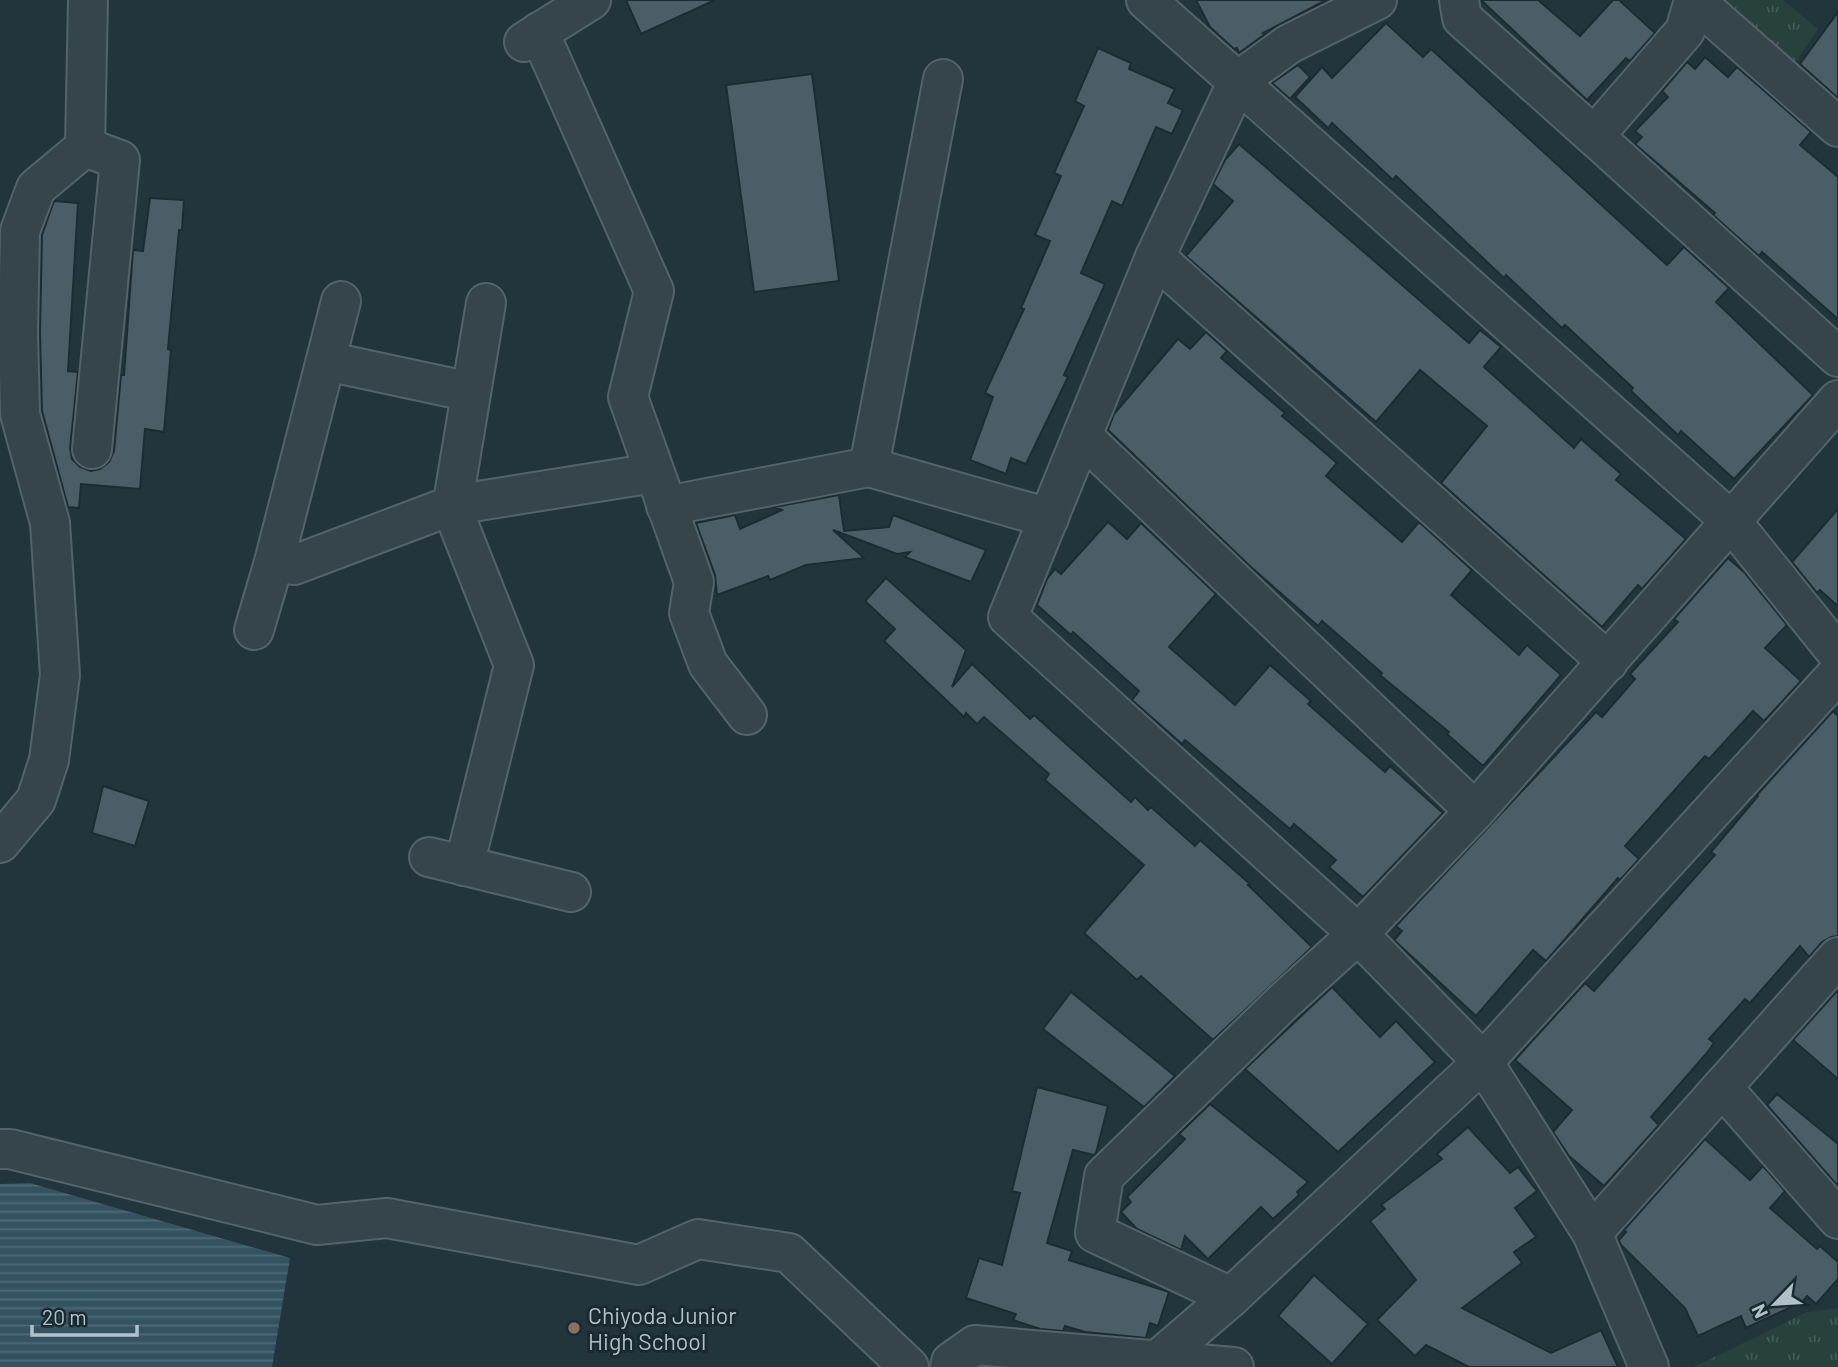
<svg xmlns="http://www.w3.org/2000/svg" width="1838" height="1367" viewBox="0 0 1838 1367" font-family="Barlow,sans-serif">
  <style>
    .park { fill: url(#park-tufts) }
    .water { fill: url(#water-rules) }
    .building { fill: #4b5e67; stroke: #1d2c33; stroke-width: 2 }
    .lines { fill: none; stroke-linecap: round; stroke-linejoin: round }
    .minor-casing { stroke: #54636a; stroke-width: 42 }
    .minor { stroke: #36454c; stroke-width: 38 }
    .education-dot { fill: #8d6e63; stroke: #1b2a31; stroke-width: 2.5 }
    .labels { text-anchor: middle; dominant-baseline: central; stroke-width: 6; stroke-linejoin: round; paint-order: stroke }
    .poi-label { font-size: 23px; fill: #b2c0c8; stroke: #1b2a31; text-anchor: start }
  </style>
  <defs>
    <pattern id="park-tufts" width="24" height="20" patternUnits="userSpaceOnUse" patternTransform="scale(1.75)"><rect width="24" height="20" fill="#27413c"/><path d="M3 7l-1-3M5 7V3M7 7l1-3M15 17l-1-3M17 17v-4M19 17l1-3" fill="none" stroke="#445b57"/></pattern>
    <pattern id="water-rules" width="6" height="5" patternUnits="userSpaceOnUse" patternTransform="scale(1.75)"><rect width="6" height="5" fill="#345362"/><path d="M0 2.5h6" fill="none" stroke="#4f6a77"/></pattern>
  </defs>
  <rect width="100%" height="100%" fill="#22343c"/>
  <g class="park">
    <path d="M1706,0H1783L1818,29L1787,75Z"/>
    <path d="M1838,1308V1367H1694L1807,1312Z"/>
  </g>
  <path class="water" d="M30,1183L290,1258L272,1367H0V1184Z"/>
  <g class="building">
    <path d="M626,0H715L641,34Z"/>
    <path d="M1196,0H1326L1263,33L1265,34L1239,53L1237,48L1234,49L1210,27Z"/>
    <path d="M1481,0H1538L1580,36L1613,0H1619L1655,33L1630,61L1626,58L1587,100Z"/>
    <path d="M1838,12V98L1800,64Z"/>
    <path d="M1386,23L1423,57L1431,49L1667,265L1684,247L1729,288L1716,302L1813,395L1734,479L1681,431L1678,435L1631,391L1633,388L1565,325L1562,328L1506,275L1504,278L1396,176L1393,180L1332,123L1328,128L1295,97L1322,67L1332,78Z"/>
    <path d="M1098,48L1131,63L1129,69L1175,89L1168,103L1183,110L1172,134L1156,127L1122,206L1112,201L1081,273L1105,284L1064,375L1068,377L1026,464L1011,458L1006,474L970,460L993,397L985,393L1024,309L1021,308L1050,241L1035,235L1061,176L1054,173L1084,106L1075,101Z"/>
    <path d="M1705,57L1728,77L1737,67L1811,132L1800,145L1838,177V319L1762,252L1759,256L1713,215L1715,213L1635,144L1642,137L1635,131L1668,97L1662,91L1687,62L1695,69Z"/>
    <path d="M1298,65L1310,77L1290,99L1272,83Z"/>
    <path d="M812,74L839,281L754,292L726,85Z"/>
    <path d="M1239,144L1469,343L1480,330L1501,347L1484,367L1574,448L1581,439L1621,474L1616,480L1686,539L1642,589L1638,585L1602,627L1441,483L1487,426L1420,370L1376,422L1186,256L1233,201L1213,184L1225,160Z"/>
    <path d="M150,198L184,200L182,230H179L168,349L171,350L164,432L145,429L140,489L81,484L79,508L68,507L42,411L40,333L42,235L54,201L78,203L68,371L78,372L70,448L72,459L80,467L91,471L100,469L109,462L114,451L121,375H124L133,250L143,251Z"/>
    <path d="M1206,332L1227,351L1221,358L1285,413L1282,416L1337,463L1326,476L1402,542L1419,522L1472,570L1451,595L1519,655L1527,645L1561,675L1483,766L1447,734L1449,732L1380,675L1382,673L1322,621L1318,626L1251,567L1108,430L1114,414L1178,339L1190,349Z"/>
    <path d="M839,495L844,531L889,527L893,515L986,550L971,582L905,557L910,552L897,554L833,530L864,558L806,565L770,580L768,576L717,595L715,575L696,523L735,515L740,529L782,510L774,507Z"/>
    <path d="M1838,509V606L1820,590L1817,593L1792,562Z"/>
    <path d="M1108,522L1127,539L1141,523L1216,594L1169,647L1235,705L1270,665L1311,701L1308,704L1385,772L1390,766L1443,813L1363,897L1329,867L1336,860L1294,824L1290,829L1185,740L1182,744L1132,700L1139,691L1073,632L1071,635L1037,605L1047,579L1055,569L1061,574Z"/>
    <path d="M1728,558L1745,573L1787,625L1765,648L1801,681L1764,721L1753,711L1709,759L1705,756L1625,846L1639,859L1620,880L1618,878L1546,961L1533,950L1476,1016L1394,940L1402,931L1396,926L1596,712L1602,717L1635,679L1630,674L1678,622L1674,619Z"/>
    <path d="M886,578L966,650L952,687L972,664L1030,719L1034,715L1131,802L1135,797L1148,810L1151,807L1195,846L1200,840L1250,884L1248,885L1312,947L1213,1040L1141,976L1137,980L1084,933L1144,865L1045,780L1049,774L984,717L977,724L966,713L964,717L884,641L895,629L865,601Z"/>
    <path d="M1833,711L1838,716V936L1831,937L1822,942L1809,957L1800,946L1750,1003L1745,999L1709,1039L1714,1043L1706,1054L1651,1117L1659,1125L1604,1186L1569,1156L1553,1132L1572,1110L1515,1060L1585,983L1594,991L1715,855L1711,852L1758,796L1757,795Z"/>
    <path d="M103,786L149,801L135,846L92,833Z"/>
    <path d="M1332,987L1380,1037L1396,1021L1435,1062L1338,1152L1245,1069Z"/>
    <path d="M1838,990V1079L1793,1040Z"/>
    <path d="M1071,992L1175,1076L1144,1107L1043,1029Z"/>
    <path d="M1037,1087L1108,1106L1096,1153L1094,1155L1073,1150L1047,1243L1072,1251L1069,1260L1169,1292L1158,1326L1150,1323L1146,1338L1085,1332L1065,1326L1063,1331L1040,1329L1013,1320L1016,1314L966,1298L979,1258L1002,1265L1020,1193L1012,1191Z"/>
    <path d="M1777,1094L1838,1144V1186L1767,1105Z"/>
    <path d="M1210,1104L1308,1182L1297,1192L1299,1195L1273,1219L1261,1207L1208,1259L1185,1236L1181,1250L1137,1229L1121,1212L1131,1202L1127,1197L1185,1139L1179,1134Z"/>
    <path d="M1468,1127L1510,1173L1518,1167L1537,1191L1515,1208L1536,1237L1514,1252L1522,1263L1462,1308L1551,1353L1601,1330L1618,1367H1469L1426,1345L1415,1356L1377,1320L1416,1280L1370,1221L1385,1209L1381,1205L1442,1159L1437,1154Z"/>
    <path d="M1705,1139L1750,1180L1763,1166L1785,1191L1770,1208L1817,1249L1820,1246L1838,1262V1279L1816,1304L1807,1296L1802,1302L1746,1328L1741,1316L1698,1336L1685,1308L1621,1245L1619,1240L1626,1232L1624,1230Z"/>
    <path d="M1314,1275L1368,1324L1332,1364L1278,1316Z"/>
  </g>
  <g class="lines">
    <defs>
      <g id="minor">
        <path d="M88,0L85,147L120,160L92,449"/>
        <path d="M1146,0L1731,521L1838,654"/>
        <path d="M1377,0L1289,44L1238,81L1155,257L1008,617L1358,934L1483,1062L1592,1233L1649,1367"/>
        <path d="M1459,0L1462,18L1594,136L1685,31L1694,0"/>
        <path d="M1694,0L1838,127"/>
        <path d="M539,32L654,291L628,397L694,582L689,613L708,664L747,715"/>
        <path d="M524,42L591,0"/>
        <path d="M1594,136L1838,357"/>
        <path d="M1155,257L1608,662"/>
        <path d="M341,301L274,562L294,565L453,505L654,473"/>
        <path d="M326,361L471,392"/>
        <path d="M1083,437L1475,811"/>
        <path d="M869,467L943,79"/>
        <path d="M666,506L869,467L1049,518"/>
        <path d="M254,630L274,562"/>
        <path d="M0,843L36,800L49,760L60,675L50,523L20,414L18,333L20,231L36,188L85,147"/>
        <path d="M429,857L571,892"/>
        <path d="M464,866L514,665L452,508L486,303"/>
        <path d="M1722,1087L1838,1219"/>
        <path d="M0,1149H10L317,1225L387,1218L639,1265L698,1239L789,1253L909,1367"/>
        <path d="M1592,1233L1838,957"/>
        <path d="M1231,1297L1095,1233L1104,1176L1282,1003L1358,934L1475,811L1838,400"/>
        <path d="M950,1367L951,1362L975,1345L1234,1367"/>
        <path d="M1155,1367L1159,1359L1231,1297L1483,1062L1838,673"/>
      </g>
    </defs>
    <use href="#minor" class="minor-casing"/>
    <use href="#minor" class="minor"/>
  </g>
  <circle class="education-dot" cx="574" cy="1328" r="7"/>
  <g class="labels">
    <g class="poi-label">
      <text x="588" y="1315">Chiyoda Junior<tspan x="588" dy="26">High School</tspan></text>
    </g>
  </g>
  <g transform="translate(1775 1304) rotate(245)" stroke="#1b2a31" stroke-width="5" paint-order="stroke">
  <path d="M0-5L12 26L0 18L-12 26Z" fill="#b2c0c8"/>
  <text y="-10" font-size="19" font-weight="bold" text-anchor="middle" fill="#b2c0c8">N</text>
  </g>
  <path d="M32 1325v10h105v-10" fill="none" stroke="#b2c0c8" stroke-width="3.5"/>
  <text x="42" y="1325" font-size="21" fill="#b2c0c8" stroke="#1b2a31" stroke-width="5" paint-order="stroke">20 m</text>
</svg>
